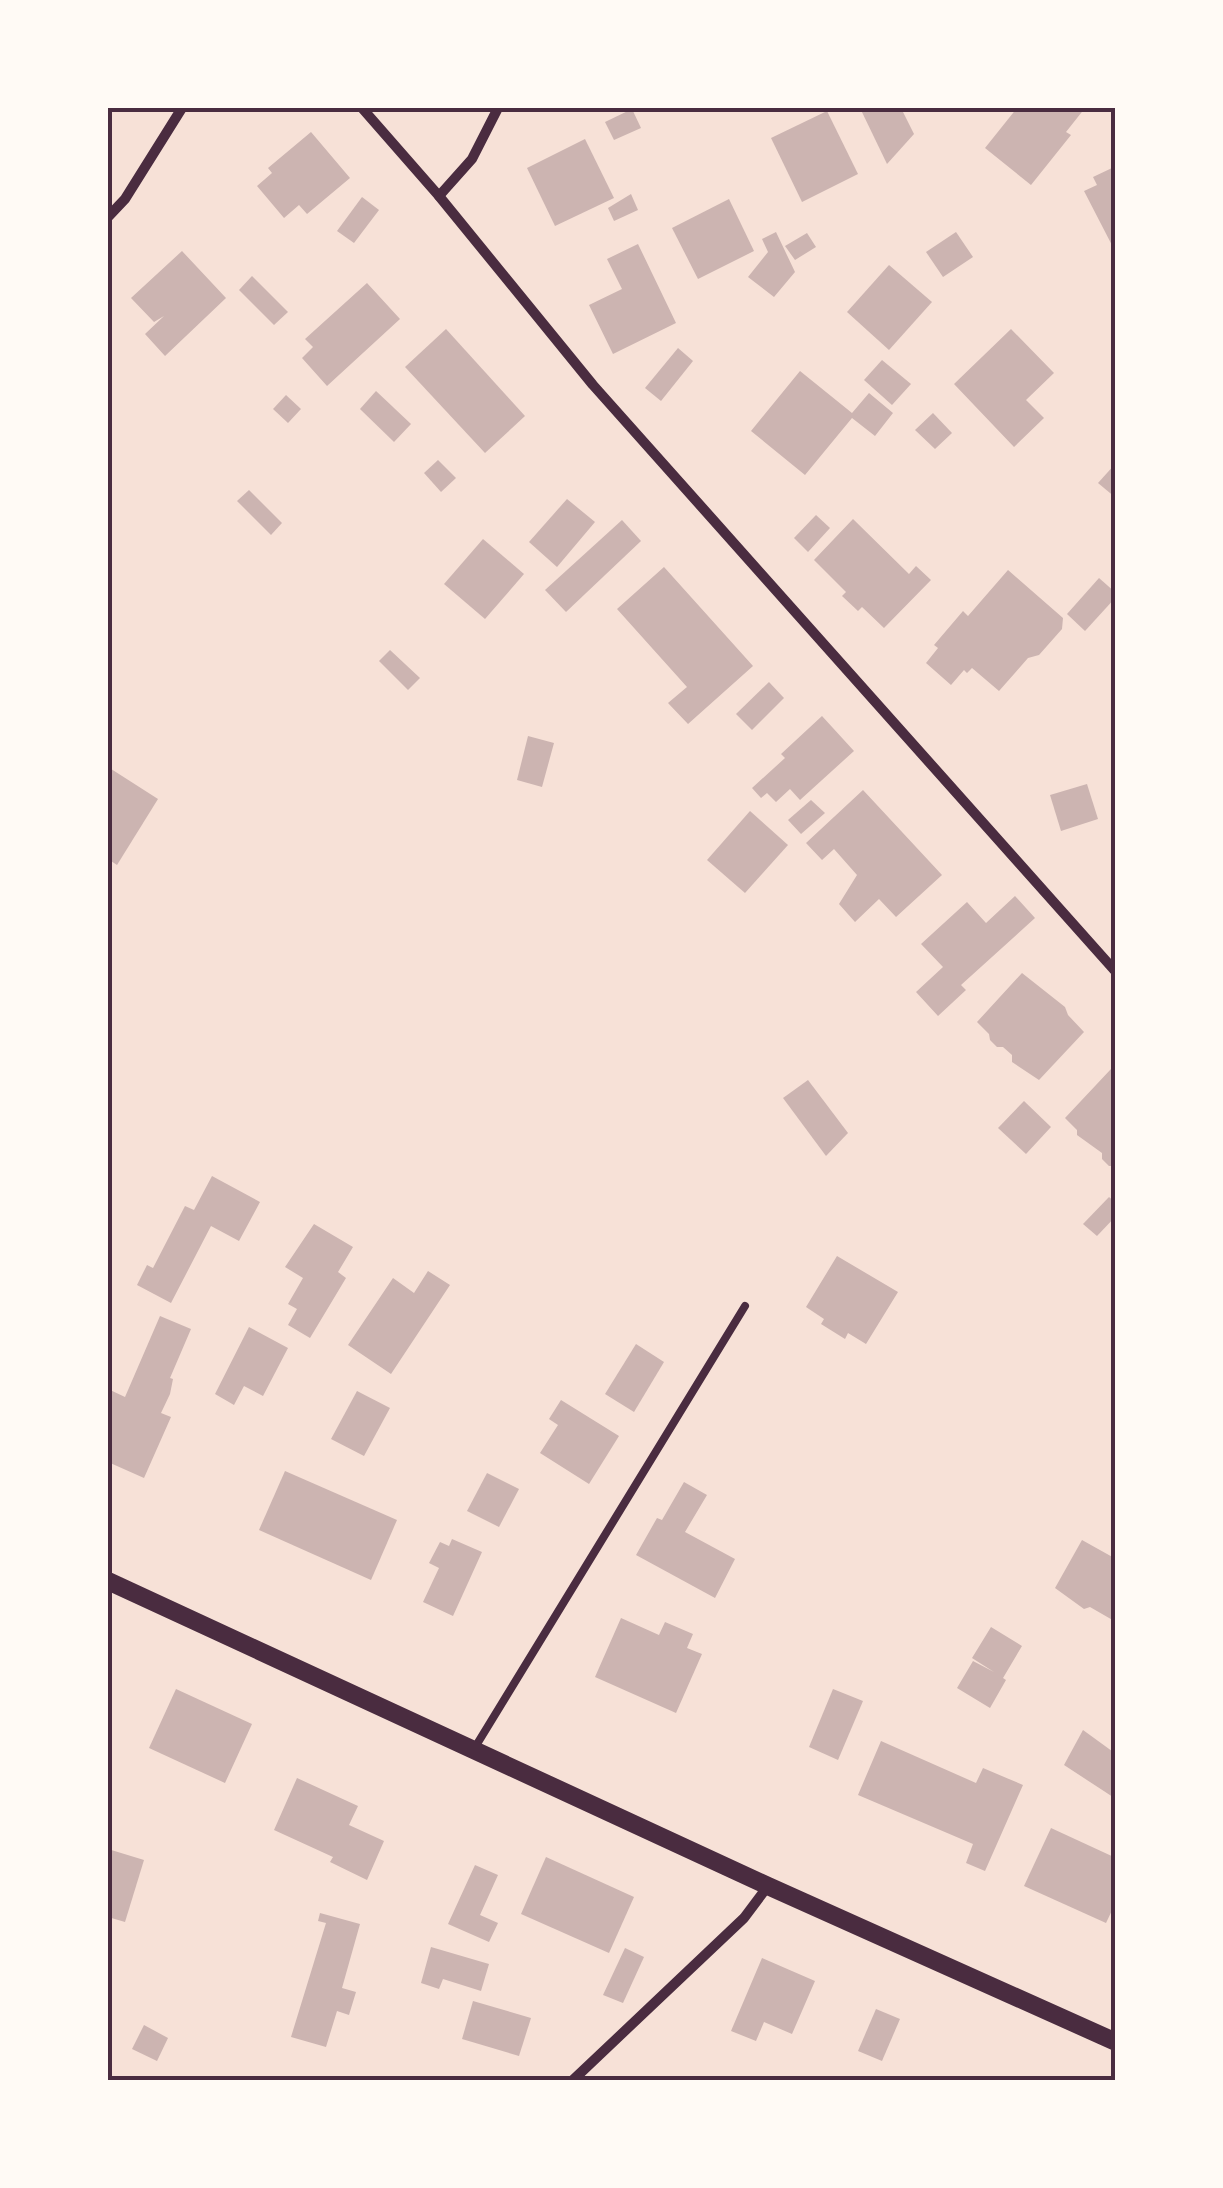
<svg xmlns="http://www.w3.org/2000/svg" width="1223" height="2188" viewBox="0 0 1223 2188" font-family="Arial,sans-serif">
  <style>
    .building { fill: #ccb4b1 }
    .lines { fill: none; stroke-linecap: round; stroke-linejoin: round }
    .service { stroke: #4a2c40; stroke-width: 8 }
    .minor { stroke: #4a2c40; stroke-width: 10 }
    .tertiary { stroke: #4a2c40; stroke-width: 18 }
    .neatline { fill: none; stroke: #4a2c40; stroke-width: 4 }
  </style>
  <rect width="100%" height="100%" fill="#f7e1d7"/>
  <g class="building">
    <path d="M860,108H901L914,134L887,164Z"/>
    <path d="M1017,108H1085L1066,132L1071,135L1031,185L985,148Z"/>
    <path d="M632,109L641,128L614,140L605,122Z"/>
    <path d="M827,111L858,174L802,202L771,138Z"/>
    <path d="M311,132L350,178L307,214L299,205L284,218L257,186L272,173L268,168Z"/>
    <path d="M585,139L614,198L555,226L527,168Z"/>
    <path d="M1112,168L1116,175V253L1084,191L1097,185L1093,177Z"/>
    <path d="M631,194L638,210L614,221L608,208Z"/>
    <path d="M362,197L379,210L354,243L337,231Z"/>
    <path d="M729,199L754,251L698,279L672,228Z"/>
    <path d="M776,232L795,272L774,297L748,277L768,252L762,239Z"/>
    <path d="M956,232L973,257L943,277L926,252Z"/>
    <path d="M807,233L816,247L795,260L785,246Z"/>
    <path d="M638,244L676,323L613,354L589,305L622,289L607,259Z"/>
    <path d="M182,251L226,298L165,356L145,334L164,316L154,322L131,298Z"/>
    <path d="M889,265L932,302L889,350L847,312Z"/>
    <path d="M252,276L288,312L274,325L239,290Z"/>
    <path d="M367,283L400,319L327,386L302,358L313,347L305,339Z"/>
    <path d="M446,329L525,416L485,453L405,367Z"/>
    <path d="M1011,329L1054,373L1026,400L1044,418L1014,447L954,384Z"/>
    <path d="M678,348L693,361L661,401L645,388Z"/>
    <path d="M882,360L911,384L892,405L864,380Z"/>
    <path d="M800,371L852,413L869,393L893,413L875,436L852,418L805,475L751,431Z"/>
    <path d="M376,391L411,424L394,442L360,409Z"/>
    <path d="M286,395L301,409L288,423L273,409Z"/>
    <path d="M933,413L952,433L935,449L915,430Z"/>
    <path d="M438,460L456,478L441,492L424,473Z"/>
    <path d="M1116,463V498L1098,483Z"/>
    <path d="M249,490L282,523L271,535L237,501Z"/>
    <path d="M567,499L595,522L557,567L529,542Z"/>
    <path d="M816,515L830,528L808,552L794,538Z"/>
    <path d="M853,519L909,574L916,566L931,580L884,628L862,607L858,611L842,596L846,592L814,560Z"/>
    <path d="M622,520L641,541L566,612L545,590Z"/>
    <path d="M483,539L524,574L485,619L444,584Z"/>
    <path d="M664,567L753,666L688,724L668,703L687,687L617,609Z"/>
    <path d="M1008,570L1063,618L1062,629L1039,655L1028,658L999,691L972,668L967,673L964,670L951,685L926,663L938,648L934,645L963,611L968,616Z"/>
    <path d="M1099,578L1116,593V597L1085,631L1067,614Z"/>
    <path d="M390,650L420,678L408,690L379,661Z"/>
    <path d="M769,682L784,698L752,730L736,714Z"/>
    <path d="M822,716L854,751L800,800L790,789L776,802L767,793L761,798L752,788L785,758L781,754Z"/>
    <path d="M528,736L554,743L542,787L517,780Z"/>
    <path d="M108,767L158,799L117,865L108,859Z"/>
    <path d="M1087,784L1098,819L1061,831L1050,795Z"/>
    <path d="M863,790L942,875L896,917L879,899L855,922L839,904L857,875L834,849L822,860L806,843Z"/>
    <path d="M811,800L825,813L801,834L788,820Z"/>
    <path d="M750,811L788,845L745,893L707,860Z"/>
    <path d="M1015,896L1035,918L961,985L966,990L938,1016L916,992L943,967L921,944L967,902L986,923Z"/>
    <path d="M1022,973L1065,1007L1068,1015L1084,1032L1039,1080L1012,1062V1055L1003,1047H997L990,1040L989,1034L977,1022Z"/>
    <path d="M1111,1069L1116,1074V1166H1109L1102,1159V1153L1077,1135V1130L1065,1118Z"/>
    <path d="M808,1080L848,1133L826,1156L783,1098Z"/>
    <path d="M1024,1101L1051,1127L1026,1154L998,1128Z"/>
    <path d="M212,1176L260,1202L239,1241L211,1226L171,1303L137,1285L147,1265L153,1268L185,1206L194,1210Z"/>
    <path d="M1109,1197L1116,1203V1216L1097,1236L1083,1224Z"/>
    <path d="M314,1224L353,1247L338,1272L346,1278L310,1338L288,1325L297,1309L288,1304L303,1278L285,1267Z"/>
    <path d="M837,1256L898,1292L866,1344L848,1333L845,1339L821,1324L824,1319L806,1307Z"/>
    <path d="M428,1271L450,1285L391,1374L348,1345L393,1278L414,1293Z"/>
    <path d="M160,1316L191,1329L170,1378L173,1379L170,1394L161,1413L171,1417L144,1478L108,1462V1389L125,1397Z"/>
    <path d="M249,1327L288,1348L263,1396L244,1386L234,1405L215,1394Z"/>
    <path d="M636,1344L664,1362L634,1412L605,1394Z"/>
    <path d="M357,1391L390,1408L364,1456L331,1439Z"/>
    <path d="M561,1400L619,1436L589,1484L540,1453L558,1425L549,1419Z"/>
    <path d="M285,1471L397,1520L371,1580L259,1530Z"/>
    <path d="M487,1473L519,1489L499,1527L467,1511Z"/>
    <path d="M684,1482L707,1495L685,1532L735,1559L715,1598L636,1555L657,1518L662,1520Z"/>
    <path d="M452,1539L482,1552L453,1616L423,1602L439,1568L429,1563L440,1542L449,1546Z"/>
    <path d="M1082,1540L1116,1559V1622L1090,1607L1084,1609L1055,1588Z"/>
    <path d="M621,1618L659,1635L665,1622L693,1634L687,1648L702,1654L676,1713L595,1677Z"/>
    <path d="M991,1627L1022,1646L1003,1678L1006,1680L990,1708L957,1688L973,1661L994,1672L972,1658Z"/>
    <path d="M176,1689L252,1724L225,1783L149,1748Z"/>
    <path d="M833,1689L863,1701L838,1760L809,1747Z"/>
    <path d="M1083,1730L1116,1754V1799L1064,1765Z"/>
    <path d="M881,1741L976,1783L983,1768L1023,1785L985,1871L966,1863L973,1844L858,1795Z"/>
    <path d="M297,1778L358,1806L349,1825L384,1841L367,1880L330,1862L333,1857L274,1830Z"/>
    <path d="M1051,1828L1116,1858V1902L1106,1923L1024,1886Z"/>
    <path d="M108,1849L144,1860L125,1922L108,1917Z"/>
    <path d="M546,1857L634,1897L609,1953L521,1914Z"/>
    <path d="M475,1865L498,1875L480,1915L498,1923L489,1942L448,1924Z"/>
    <path d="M320,1913L360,1924L342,1988L356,1992L349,2015L337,2011L326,2047L291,2037L326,1923L318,1921Z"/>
    <path d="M431,1947L489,1964L481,1991L443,1979L439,1989L421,1983Z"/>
    <path d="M625,1948L644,1957L623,2003L603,1995Z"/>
    <path d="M762,1958L815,1981L792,2034L764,2022L756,2041L731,2031Z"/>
    <path d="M473,2001L531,2018L519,2056L462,2039Z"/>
    <path d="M876,2009L900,2019L882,2061L858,2051Z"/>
    <path d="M144,2025L168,2038L157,2061L132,2049Z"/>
  </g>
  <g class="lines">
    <path class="service" d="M474,1749L745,1306"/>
    <g class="minor">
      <path d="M362,108L439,196L472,159L498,108"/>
      <path d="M439,196L593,385L1116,972"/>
      <path d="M108,217L125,199L182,108"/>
      <path d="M573,2080L744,1918L768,1886"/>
    </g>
    <path class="tertiary" d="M108,1581L768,1886L1116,2042"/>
  </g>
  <rect width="1223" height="2188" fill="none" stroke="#fffaf5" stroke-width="220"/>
  <rect x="110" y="110" width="1003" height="1968" class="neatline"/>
</svg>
